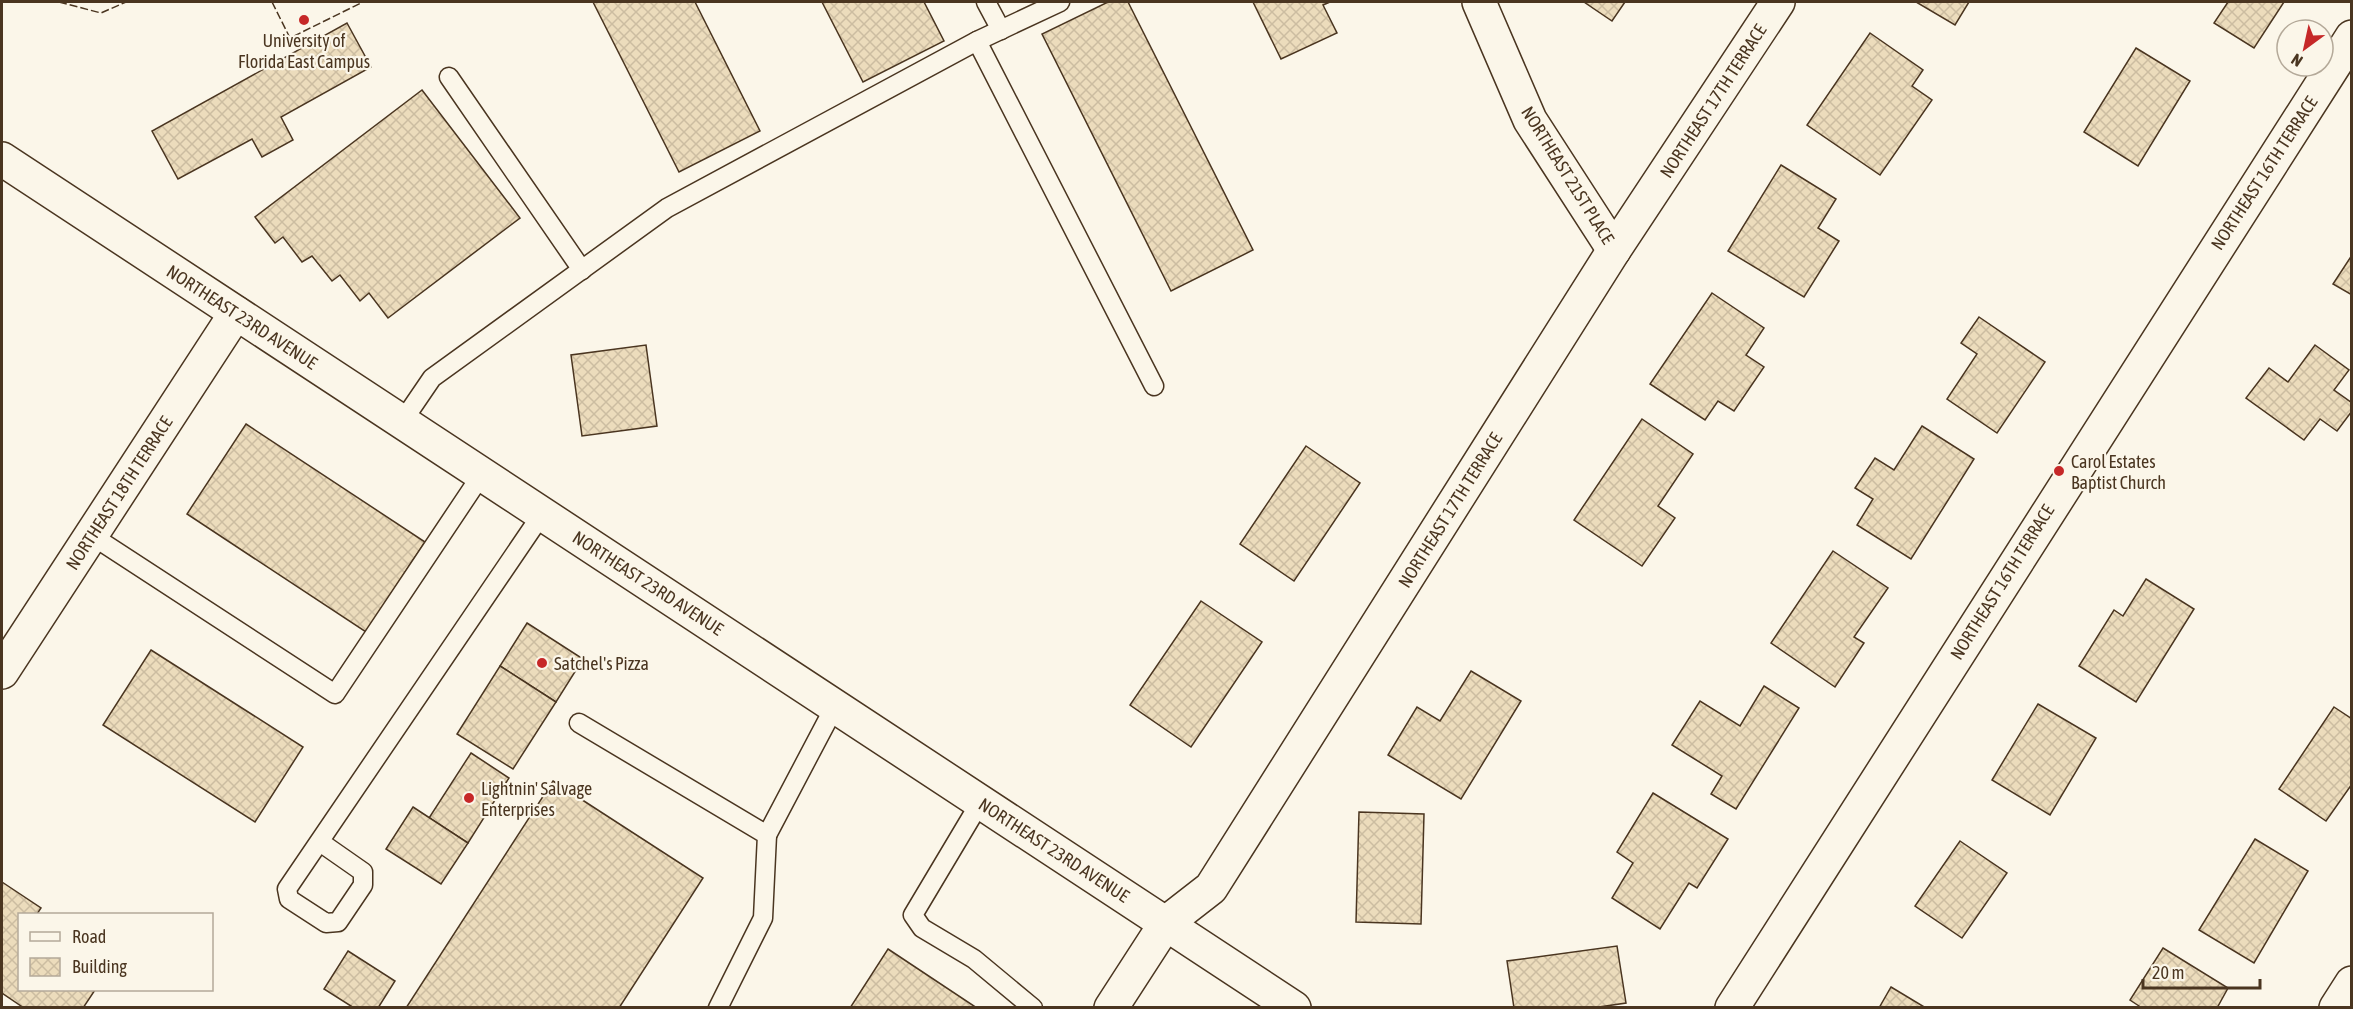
<svg xmlns="http://www.w3.org/2000/svg" width="2353" height="1009" viewBox="0 0 2353 1009" font-family="'Asap Condensed',sans-serif">
  <style>
    .building { fill: url(#building-cross-hatch); stroke: #4a3520; stroke-width: 1.5 }
    .lines { fill: none; stroke-linecap: round; stroke-linejoin: round }
    .service-casing { stroke: #4a3520; stroke-width: 21 }
    .minor-casing { stroke: #4a3520; stroke-width: 36 }
    .secondary-casing { stroke: #4a3520; stroke-width: 36 }
    .service { stroke: #fbf6e9; stroke-width: 18 }
    .minor { stroke: #fbf6e9; stroke-width: 33 }
    .secondary { stroke: #fbf6e9; stroke-width: 33 }
    .fence { stroke: #4a3520; stroke-width: 1.5; stroke-dasharray: 8 3; stroke-linecap: butt }
    .poi-dot { fill: #c62828; stroke: #fbf6e9; stroke-width: 2 }
    .labels { text-anchor: middle; dominant-baseline: central; stroke-width: 4.5; stroke-linejoin: round; paint-order: stroke }
    .poi-label { font-size: 18px; fill: #4a3520; stroke: #fbf6e9; text-anchor: start }
    .street-label { font-size: 18px; fill: #4a3520; stroke: #fbf6e9 }
  </style>
  <defs>
    <pattern id="building-cross-hatch" width="8" height="8" patternUnits="userSpaceOnUse" patternTransform="scale(1.5)"><rect width="8" height="8" fill="#ecdcbc"/><path d="M0 0l8 8M0 8l8-8" fill="none" stroke="#ccbda1"/></pattern>
  </defs>
  <rect width="100%" height="100%" fill="#fbf6e9"/>
  <g class="building">
    <path d="M593,2H695L760,131L679,172Z"/>
    <path d="M822,2H924L944,41L863,82Z"/>
    <path d="M1108,2H1128L1253,250L1171,291L1042,34Z"/>
    <path d="M1253,2H1330L1323,5L1337,33L1281,59Z"/>
    <path d="M1584,2H1625L1612,21Z"/>
    <path d="M1916,2H1969L1955,25Z"/>
    <path d="M2228,2H2284L2254,48L2214,23Z"/>
    <path d="M347,23L371,67L281,117L293,140L262,157L252,139L178,179L152,131Z"/>
    <path d="M1870,33L1923,70L1912,86L1932,100L1880,175L1807,125Z"/>
    <path d="M2136,48L2190,81L2138,166L2084,132Z"/>
    <path d="M422,90L520,218L388,318L369,293L360,301L340,275L332,281L312,256L302,262L283,237L275,243L255,217Z"/>
    <path d="M1781,165L1836,199L1818,228L1839,241L1804,297L1728,251Z"/>
    <path d="M2352,255V295L2333,284Z"/>
    <path d="M1712,293L1764,328L1746,355L1764,367L1734,411L1718,401L1705,420L1650,384Z"/>
    <path d="M1979,317L2045,362L1997,433L1947,399L1977,354L1961,343Z"/>
    <path d="M646,345L657,426L582,436L571,355Z"/>
    <path d="M2315,345L2349,370L2334,390L2352,403V411L2337,431L2320,419L2304,440L2246,398L2269,368L2288,382Z"/>
    <path d="M1642,419L1693,454L1658,506L1675,518L1642,566L1574,520Z"/>
    <path d="M246,424L425,542L366,632L187,514Z"/>
    <path d="M1922,426L1974,459L1911,559L1857,525L1873,499L1855,488L1875,458L1894,470Z"/>
    <path d="M1306,446L1360,483L1294,581L1240,544Z"/>
    <path d="M1833,551L1888,588L1854,637L1864,643L1835,687L1771,643Z"/>
    <path d="M2146,579L2194,609L2136,702L2079,666L2114,610L2123,616Z"/>
    <path d="M1201,601L1262,642L1191,747L1130,705Z"/>
    <path d="M527,623L583,659L556,702L500,666Z"/>
    <path d="M151,650L303,747L255,822L103,725Z"/>
    <path d="M500,666L556,702L513,769L457,734Z"/>
    <path d="M1471,671L1521,701L1461,799L1388,755L1417,707L1440,721Z"/>
    <path d="M1764,686L1799,708L1736,809L1711,794L1722,776L1672,745L1700,701L1740,726Z"/>
    <path d="M2038,704L2096,738L2050,815L1992,780Z"/>
    <path d="M2334,707L2352,719V784L2326,821L2279,789Z"/>
    <path d="M471,753L509,778L468,843L429,818Z"/>
    <path d="M553,781L703,878L619,1008H406Z"/>
    <path d="M1653,793L1728,839L1697,888L1689,883L1660,929L1612,898L1633,863L1617,852Z"/>
    <path d="M413,807L468,843L441,884L386,849Z"/>
    <path d="M1359,812L1424,814L1421,924L1356,922Z"/>
    <path d="M2255,839L2308,871L2254,963L2199,930Z"/>
    <path d="M1960,841L2007,873L1962,938L1915,906Z"/>
    <path d="M2,882L41,908L37,914H20V990H95L83,1008H24L2,993Z"/>
    <path d="M1617,946L1626,1003L1592,1008H1514L1507,961Z"/>
    <path d="M2163,948L2228,988L2217,1008H2137L2139,1006L2130,1000Z"/>
    <path d="M888,949L977,1008H850Z"/>
    <path d="M348,951L395,981L378,1008H354L324,989Z"/>
    <path d="M1891,987L1926,1008H1879Z"/>
  </g>
  <g class="lines">
    <defs>
      <g id="service">
        <path d="M986,2L1001,30"/>
        <path d="M977,41L1060,2"/>
        <path d="M449,77L582,270"/>
        <path d="M402,422L432,378L667,208L977,41L1154,386"/>
        <path d="M91,535L335,694L482,474"/>
        <path d="M579,723L767,835L763,918L718,1008"/>
        <path d="M981,801L913,915L922,928L974,959L1033,1008"/>
        <path d="M767,835L835,706"/>
        <path d="M320,842L363,872V885L338,922L326,923L289,899L287,889L542,514"/>
      </g>
      <g id="minor">
        <path d="M1479,2L1530,120L1614,250"/>
        <path d="M2,672L236,313"/>
        <path d="M1111,1008L1166,923L1211,888L1614,250L1778,2"/>
        <path d="M1732,1008L2352,37"/>
        <path d="M2336,1008L2352,983"/>
      </g>
      <path id="secondary" d="M2,159L1294,1008"/>
    </defs>
    <use href="#service" class="service-casing"/>
    <use href="#minor" class="minor-casing"/>
    <use href="#secondary" class="secondary-casing"/>
    <use href="#service" class="service"/>
    <use href="#minor" class="minor"/>
    <use href="#secondary" class="secondary"/>
    <g class="fence">
      <path d="M59,2L101,13L126,2"/>
      <path d="M272,2L290,38L363,2"/>
    </g>
  </g>
  <g class="poi-dot">
    <circle cx="304" cy="20" r="6"/>
    <circle cx="2059" cy="471" r="6"/>
    <circle cx="542" cy="663" r="6"/>
    <circle cx="469" cy="798" r="6"/>
  </g>
  <g class="labels">
    <g class="poi-label">
      <text x="304" y="40" text-anchor="middle">University of<tspan x="304" dy="21">Florida East Campus</tspan></text>
      <text x="2071" y="461">Carol Estates<tspan x="2071" dy="21">Baptist Church</tspan></text>
      <text x="554" y="663">Satchel's Pizza</text>
      <text x="481" y="788">Lightnin' Salvage<tspan x="481" dy="21">Enterprises</tspan></text>
    </g>
    <g class="street-label">
      <text transform="translate(1713 101) rotate(-57)">NORTHEAST 17TH TERRACE</text>
      <text transform="translate(2264 173) rotate(-57)">NORTHEAST 16TH TERRACE</text>
      <text transform="translate(1568 175) rotate(58)">NORTHEAST 21ST PLACE</text>
      <text transform="translate(242 317) rotate(33)">NORTHEAST 23RD AVENUE</text>
      <text transform="translate(119 493) rotate(-57)">NORTHEAST 18TH TERRACE</text>
      <text transform="translate(1450 510) rotate(-58)">NORTHEAST 17TH TERRACE</text>
      <text transform="translate(2002 582) rotate(-58)">NORTHEAST 16TH TERRACE</text>
      <text transform="translate(648 583) rotate(33)">NORTHEAST 23RD AVENUE</text>
      <text transform="translate(1054 850) rotate(33)">NORTHEAST 23RD AVENUE</text>
    </g>
  </g>
  <rect width="2353" height="1009" fill="none" stroke="#4a3520" stroke-width="6"/>
  <rect x="18" y="913" width="195" height="78" fill="#fbf6e9" stroke="#b4a999" stroke-width="1.5"/>
  <rect x="30" y="932" width="30" height="9" fill="#fbf6e9" stroke="#b4a999" stroke-width="1.5"/>
  <text x="72" y="943" font-size="18" fill="#4a3520">Road</text>
  <rect x="30" y="958" width="30" height="18" fill="url(#building-cross-hatch)" stroke="#b4a999" stroke-width="1.5"/>
  <text x="72" y="973" font-size="18" fill="#4a3520">Building</text>
  <g transform="translate(2305 48) rotate(213)"><circle r="28" fill="#fbf6e9" stroke="#b4a999" stroke-width="1.5"/>
  <path d="M0-4.5L10 22L0 15L-10 22Z" fill="#c62828"/>
  <text y="-9" font-size="16" font-weight="bold" text-anchor="middle" fill="#4a3520">N</text>
  </g>
  <path d="M2143 979v9h117v-9" fill="none" stroke="#4a3520" stroke-width="3"/>
  <text x="2152" y="979" font-size="18" fill="#4a3520" stroke="#fbf6e9" stroke-width="4.5" paint-order="stroke">20 m</text>
</svg>
